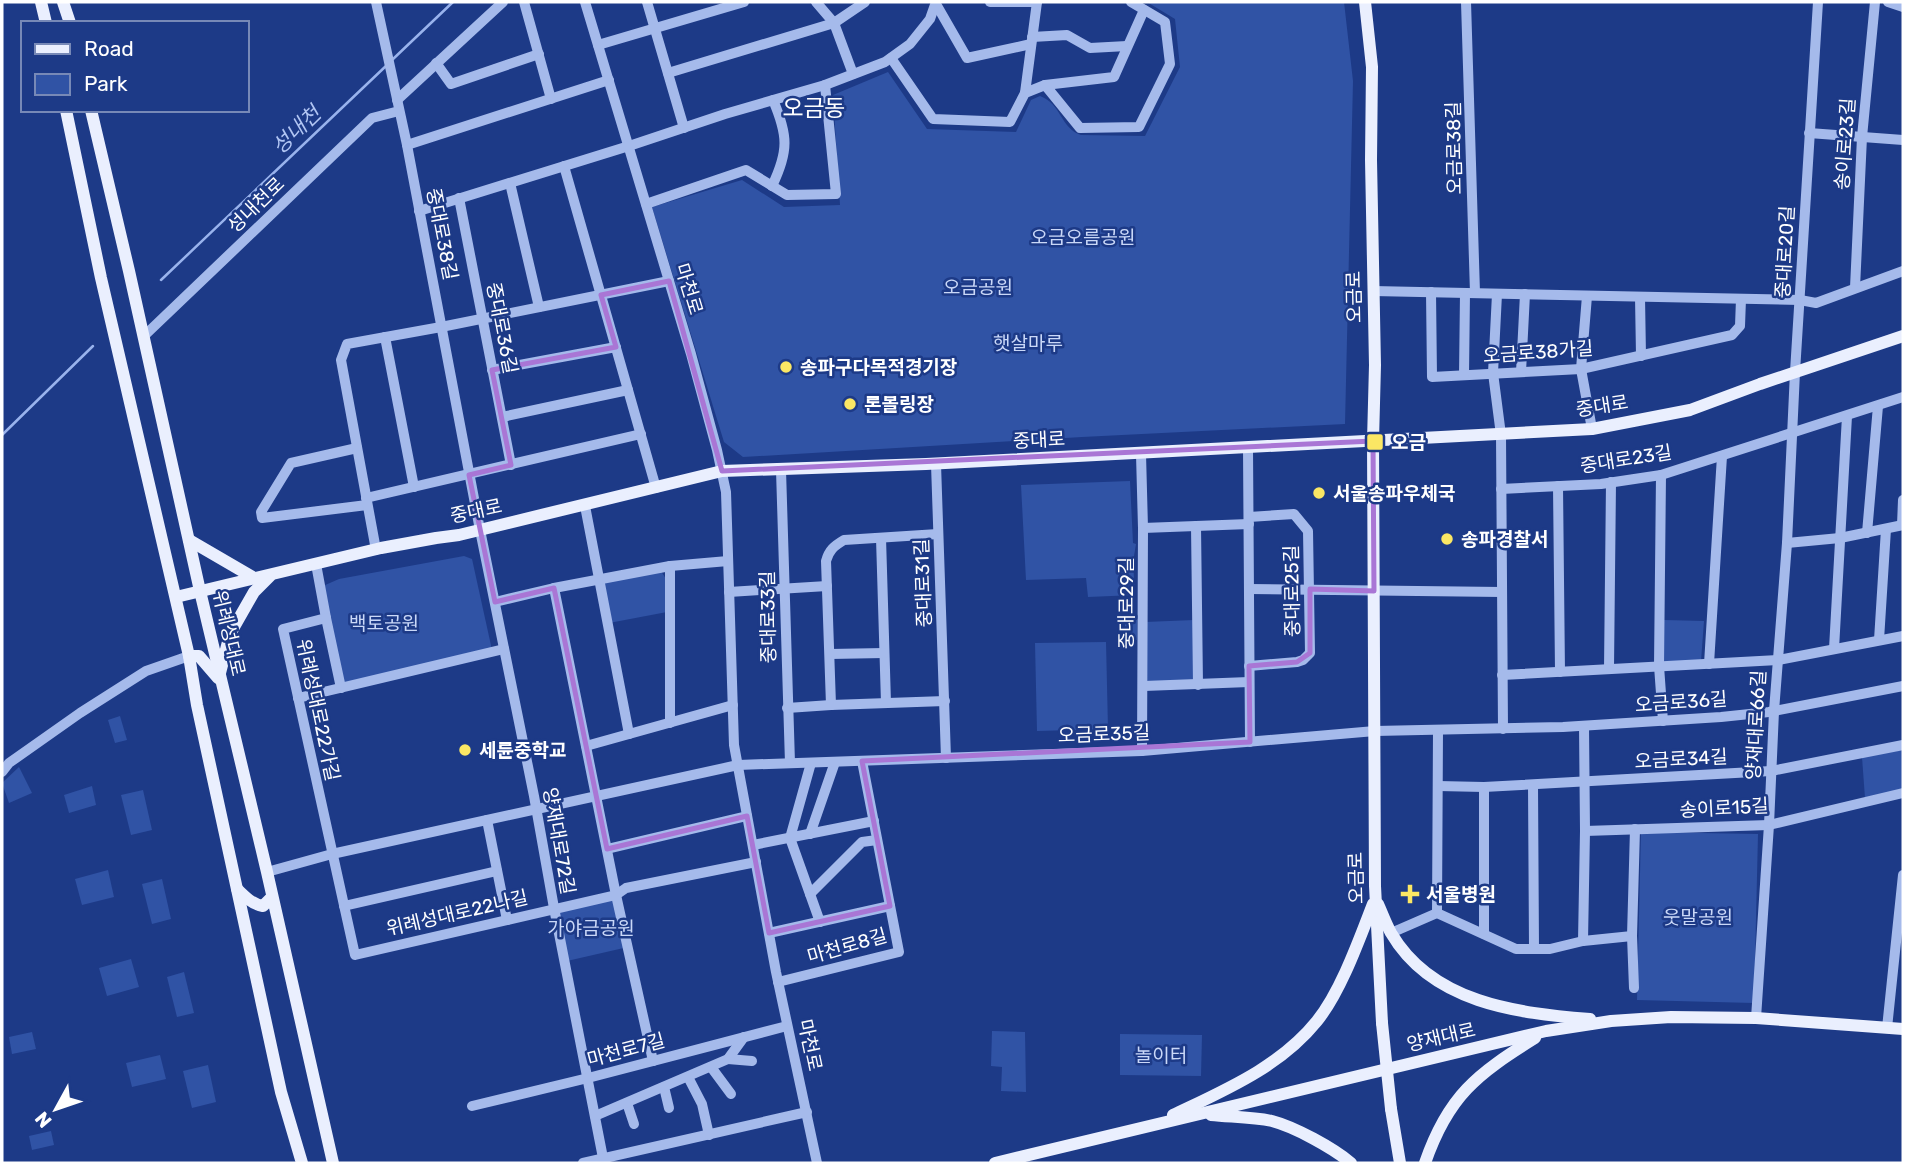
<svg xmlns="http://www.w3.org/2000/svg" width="1905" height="1165" viewBox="0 0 1905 1165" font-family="Rubik,'Noto Sans KR',sans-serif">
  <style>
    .green { fill: #3053a5 }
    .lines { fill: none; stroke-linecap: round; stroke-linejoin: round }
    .stream { stroke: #99b3ed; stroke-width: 2.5 }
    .minor { stroke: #a5baeb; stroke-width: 10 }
    .major { stroke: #eaeffe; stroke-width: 12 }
    .major-bridge { stroke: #eaeffe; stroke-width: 12 }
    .marked { fill: none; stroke: #a976d5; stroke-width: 5; stroke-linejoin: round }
    .poi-dot { fill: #fbe764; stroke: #1d3a87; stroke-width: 2.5 }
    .labels { text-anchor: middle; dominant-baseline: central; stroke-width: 5; stroke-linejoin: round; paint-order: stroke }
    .street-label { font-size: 19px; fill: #fff; stroke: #1d3a87 }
    .park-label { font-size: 19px; fill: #cad8f8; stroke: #1d3a87 }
    .poi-label { font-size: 19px; font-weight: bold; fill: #fff; stroke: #1d3a87; text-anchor: start }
    .water-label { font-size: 21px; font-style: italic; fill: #b1c5f3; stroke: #1d3a87 }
    .quarter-label { font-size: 23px; fill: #fff; stroke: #1d3a87 }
  </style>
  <rect width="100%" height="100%" fill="#1d3a87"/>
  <g class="green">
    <path d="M1147,2H1344L1353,81L1345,424L1082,437L743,457L724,442L652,207L742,180L784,207L840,205L833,95L888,72L927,129L1016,132L1031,100L1040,96C1062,104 1060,128 1081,135L1145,136L1180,67L1175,19Z"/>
    <path d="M1130,481L1133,543L1136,544L1133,562L1135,595L1088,597L1086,578L1026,580L1021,485Z"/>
    <path d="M464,556L472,559L492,650L343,684L323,586L339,579Z"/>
    <path d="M661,571L666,579L667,612L609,623L601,583Z"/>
    <path d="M1125,617L1137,618V640H1125Z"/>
    <path d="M1194,620L1196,682L1146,684L1145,622Z"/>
    <path d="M1664,620L1704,621L1701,661L1662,663Z"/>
    <path d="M1106,642L1108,729L1037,731L1035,643Z"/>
    <path d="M120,716L127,740L115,743L108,720Z"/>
    <path d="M1903,750V789L1865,798L1862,757Z"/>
    <path d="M19,767L32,793L9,803L2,783Z"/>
    <path d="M92,786L96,805L69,813L64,795Z"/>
    <path d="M143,790L152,830L131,835L121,795Z"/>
    <path d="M1641,832L1758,834L1754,1003L1637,1000Z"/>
    <path d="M108,870L114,897L82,905L75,879Z"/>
    <path d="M162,879L171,919L152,924L142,884Z"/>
    <path d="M616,895L628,947L567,961L554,908Z"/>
    <path d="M131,959L139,987L107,996L99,968Z"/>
    <path d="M184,972L194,1013L177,1017L167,977Z"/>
    <path d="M992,1031L1025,1032L1026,1092L1001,1091L1002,1067L991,1066Z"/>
    <path d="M32,1032L36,1049L12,1054L9,1037Z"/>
    <path d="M1120,1034L1202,1035L1201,1076L1120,1075Z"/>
    <path d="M160,1055L166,1079L132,1087L126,1063Z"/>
    <path d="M208,1065L216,1102L192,1108L183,1071Z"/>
    <path d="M51,1131L54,1145L32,1150L29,1136Z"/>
  </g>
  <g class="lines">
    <g class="stream">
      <path d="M392,60L453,2"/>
      <path d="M161,280L387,65"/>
      <path d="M2,435L93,346"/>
    </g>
    <g class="minor">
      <path d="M376,2L407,145L480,530L534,796L554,908L604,1163"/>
      <path d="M524,2L551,99"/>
      <path d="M585,2L691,354L717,450L726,492L734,745L776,972L817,1163"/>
      <path d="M647,2L684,128"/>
      <path d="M816,2L834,23L853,74"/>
      <path d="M990,2H1037"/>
      <path d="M1466,2L1475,293"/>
      <path d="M1888,2L1903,7"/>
      <path d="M936,4L967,58L1031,44"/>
      <path d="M1032,37L1067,35L1090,48L1127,46"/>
      <path d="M598,45L744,2"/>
      <path d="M891,58L933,119L1010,122L1025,93L1045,85L1080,128L1139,127L1170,64L1165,22L1131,2"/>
      <path d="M436,63L451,84L539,54"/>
      <path d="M668,73L834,23L865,2"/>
      <path d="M1045,85L1114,77L1144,10"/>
      <path d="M1025,93L1037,2"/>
      <path d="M397,100L503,2"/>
      <path d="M1809,133L1903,140"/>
      <path d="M407,145L609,80"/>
      <path d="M564,166L656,488"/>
      <path d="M510,183L539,307"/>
      <path d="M772,186C789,151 788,135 773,100"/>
      <path d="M459,198L511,465"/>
      <path d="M646,204L746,170L787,195L836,194L825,85"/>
      <path d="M419,211L629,146L725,114L825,85L885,62L910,44L930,19L936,2"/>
      <path d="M1855,288L1862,137L1875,2"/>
      <path d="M1373,291L1800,300L1816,303L1903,271"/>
      <path d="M1431,292L1432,377L1581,369L1732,335L1740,326L1741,299"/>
      <path d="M1497,294L1493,373L1501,435L1503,729"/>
      <path d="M1587,296L1581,369L1592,429"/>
      <path d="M1640,297L1641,356"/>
      <path d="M144,336L372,118L399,111"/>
      <path d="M385,337L414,487"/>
      <path d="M492,370L616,347"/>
      <path d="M1521,372L1525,294"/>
      <path d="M1464,375L1465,293"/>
      <path d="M502,417L628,390"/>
      <path d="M357,448L291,463L261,512L262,518L367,505"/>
      <path d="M1248,448L1250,742"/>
      <path d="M1141,454L1143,528L1142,751"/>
      <path d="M936,464L946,758"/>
      <path d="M781,470L790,763"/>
      <path d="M1661,475L1659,666L1663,721"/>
      <path d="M1558,486L1560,672"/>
      <path d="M1501,489L1601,484L1661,475L1903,397"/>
      <path d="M366,498L641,434"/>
      <path d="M585,506L629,734"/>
      <path d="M1249,517L1294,514L1308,531L1310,653L1303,660L1297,662L1249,666"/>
      <path d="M1902,525L1903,500"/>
      <path d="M1196,526L1198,685"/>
      <path d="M1143,528L1249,524"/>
      <path d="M1867,533L1878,406"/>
      <path d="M881,538L886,703"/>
      <path d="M1787,543L1840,538L1903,525"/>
      <path d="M376,550L341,360L347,344L441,327L669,281"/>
      <path d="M316,564L326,618L283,629L355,955L616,895L626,888L756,862"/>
      <path d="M670,566V723"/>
      <path d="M554,588L616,895L653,1061"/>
      <path d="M1249,589L1502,592"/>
      <path d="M729,592L827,586"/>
      <path d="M495,602L554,588L670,566L728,561"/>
      <path d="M326,618L341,688"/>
      <path d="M1879,640L1886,529"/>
      <path d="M1834,649L1847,416"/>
      <path d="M830,654L884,653"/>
      <path d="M1709,664L1722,456"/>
      <path d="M1609,669L1611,482"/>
      <path d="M1502,675L1778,660L1903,636"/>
      <path d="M1144,686L1249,682"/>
      <path d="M298,698L504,649"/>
      <path d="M831,705L826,561C829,550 834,546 844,540L938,534"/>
      <path d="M787,708L831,705L945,701"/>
      <path d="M586,746L733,705"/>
      <path d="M811,763L790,838L820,922"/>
      <path d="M2,772L9,763L80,713L146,671L189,656"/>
      <path d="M1533,785L1534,949"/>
      <path d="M1438,786L1484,787L1771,771L1903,745"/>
      <path d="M1484,787V934"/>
      <path d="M487,820L507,920"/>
      <path d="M1585,831L1769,825L1903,793"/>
      <path d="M810,834L835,762"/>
      <path d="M753,845L874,821"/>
      <path d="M607,849L747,816"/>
      <path d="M267,872L332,854L738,765L1142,751L1375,731L1563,727L1721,717L1769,712L1903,686"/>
      <path d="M810,894L862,842L877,840"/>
      <path d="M344,906L497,871"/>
      <path d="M1437,913L1516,949H1550L1583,941L1632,936L1635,829"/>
      <path d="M1437,913L1438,731"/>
      <path d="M769,933L890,906"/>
      <path d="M1391,933L1437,913"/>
      <path d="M1632,936L1634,988"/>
      <path d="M1583,941L1585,831L1584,726"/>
      <path d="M778,982L899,952L862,761"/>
      <path d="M1756,1018L1769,825L1774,711L1787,543L1795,372L1818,2"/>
      <path d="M1887,1028L1903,875"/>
      <path d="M728,1059L752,1061"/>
      <path d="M711,1067L731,1094"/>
      <path d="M688,1077L702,1104L709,1135"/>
      <path d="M664,1087L669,1108"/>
      <path d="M627,1103L634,1124"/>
      <path d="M472,1106L588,1078L787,1026"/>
      <path d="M595,1116L728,1059L744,1037"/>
      <path d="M583,1163L807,1112"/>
    </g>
    <g class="major">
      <path d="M41,2L46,23"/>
      <path d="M63,2L70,23"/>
      <path d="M1365,2L1372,67L1371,160L1375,365L1373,441L1375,886L1382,1023"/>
      <path d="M66,110L101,278L189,656L197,705L281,1092L302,1163"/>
      <path d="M91,110L129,271L200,591L267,872L333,1163"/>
      <path d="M189,540L256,579"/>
      <path d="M176,597L381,548L436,538L459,535L722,471L926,464L1592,429L1690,410L1760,384L1903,336"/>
      <path d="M189,656H199L218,678"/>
      <path d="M220,673L230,634L254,592L270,576"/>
      <path d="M237,889C245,897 252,904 263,906L272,897"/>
      <path d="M1378,904C1382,913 1386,924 1391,933C1432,1003 1516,1013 1590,1019"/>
      <path d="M1391,1109L1400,1163"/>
      <path d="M1173,1115C1225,1090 1280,1067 1317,1021C1341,991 1359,940 1373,904"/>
      <path d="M1211,1115C1231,1117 1253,1117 1272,1121C1295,1127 1333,1148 1351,1163"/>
      <path d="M995,1163L1546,1031L1611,1021L1671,1017L1756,1018L1903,1029"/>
      <path d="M1425,1163C1448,1096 1477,1074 1535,1038"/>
    </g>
    <path class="major-bridge" d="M1382,1023L1391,1109"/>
  </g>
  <path class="marked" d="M669,281L722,471L1373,441L1374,591L1310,589V653L1297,662L1249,666L1250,742L862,761L890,906L769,933L747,816L607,849L554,588L495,602L469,475L511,465L492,370L616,347L601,295Z"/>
  <g class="poi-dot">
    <circle cx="786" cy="367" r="7"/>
    <circle cx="850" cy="404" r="7"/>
    <rect x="1366" y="433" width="18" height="18" rx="3.5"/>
    <circle cx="1319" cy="493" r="7"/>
    <circle cx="1447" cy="539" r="7"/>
    <circle cx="465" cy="750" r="7"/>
    <path d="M1406.5 883.5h7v7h7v7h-7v7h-7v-7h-7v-7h7z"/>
  </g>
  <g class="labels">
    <g class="street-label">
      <text transform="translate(1845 144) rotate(-86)">송이로23길</text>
      <text transform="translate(1454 148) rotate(-91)">오금로38길</text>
      <text transform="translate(256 205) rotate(-44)">성내천로</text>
      <text transform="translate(442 234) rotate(79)">중대로38길</text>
      <text transform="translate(1785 252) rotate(-87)">중대로20길</text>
      <text transform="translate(689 289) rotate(73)">마천로</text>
      <text transform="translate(1354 297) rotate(-91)">오금로</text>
      <text transform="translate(502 328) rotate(79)">중대로36길</text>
      <text transform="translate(1538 352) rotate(-4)">오금로38가길</text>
      <text transform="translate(1602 406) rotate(-9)">중대로</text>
      <text transform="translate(1039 440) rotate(-3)">중대로</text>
      <text transform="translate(1626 459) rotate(-9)">중대로23길</text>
      <text transform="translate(476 511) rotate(-12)">중대로</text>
      <text transform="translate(923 583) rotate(-92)">중대로31길</text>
      <text transform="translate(1292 591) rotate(-91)">중대로25길</text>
      <text transform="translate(1126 603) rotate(-90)">중대로29길</text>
      <text transform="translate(768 617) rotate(-91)">중대로33길</text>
      <text transform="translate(229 633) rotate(77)">위례성대로</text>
      <text transform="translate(1681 702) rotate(-4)">오금로36길</text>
      <text transform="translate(318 710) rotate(78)">위례성대로22가길</text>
      <text transform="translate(1756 725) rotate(-87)">양재대로66길</text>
      <text transform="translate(1104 734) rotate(-2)">오금로35길</text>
      <text transform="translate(1681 759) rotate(-3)">오금로34길</text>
      <text transform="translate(1724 808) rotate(-3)">송이로15길</text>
      <text transform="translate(559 841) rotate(80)">양재대로72길</text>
      <text transform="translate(1356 878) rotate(-91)">오금로</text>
      <text transform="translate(457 913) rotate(-13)">위례성대로22나길</text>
      <text transform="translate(847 946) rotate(-16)">마천로8길</text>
      <text transform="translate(1441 1037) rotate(-13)">양재대로</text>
      <text transform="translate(810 1045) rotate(78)">마천로</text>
      <text transform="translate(626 1050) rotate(-15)">마천로7길</text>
    </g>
    <g class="park-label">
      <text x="1083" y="237">오금오름공원</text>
      <text x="978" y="287">오금공원</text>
      <text x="1028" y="343">햇살마루</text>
      <text x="384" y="623">백토공원</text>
      <text x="1698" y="917">웃말공원</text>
      <text x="591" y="928">가야금공원</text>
      <text x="1161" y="1055">놀이터</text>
    </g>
    <g class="poi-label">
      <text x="800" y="367">송파구다목적경기장</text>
      <text x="864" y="404">론볼링장</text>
      <text x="1391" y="442">오금</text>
      <text x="1333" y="493">서울송파우체국</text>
      <text x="1461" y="539">송파경찰서</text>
      <text x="479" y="750">세륜중학교</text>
      <text x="1426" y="894">서울병원</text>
    </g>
    <g class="water-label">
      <text transform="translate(296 130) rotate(-44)">성내천</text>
    </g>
    <g class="quarter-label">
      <text x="814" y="108">오금동</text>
    </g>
  </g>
  <rect width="1905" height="1165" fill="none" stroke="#ffffff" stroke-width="7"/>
  <rect x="21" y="21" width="228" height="91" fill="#1d3a87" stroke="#7789b7" stroke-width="2"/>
  <rect x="35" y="44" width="35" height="10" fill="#eaeffe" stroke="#7789b7" stroke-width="2"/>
  <text x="84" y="56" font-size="21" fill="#ffffff">Road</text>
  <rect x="35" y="74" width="35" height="21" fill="#3053a5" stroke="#7789b7" stroke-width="2"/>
  <text x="84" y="91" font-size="21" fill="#ffffff">Park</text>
  <g transform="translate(56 1109) rotate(230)" stroke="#1d3a87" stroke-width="5" paint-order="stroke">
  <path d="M0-5L12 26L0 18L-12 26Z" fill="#ffffff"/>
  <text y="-10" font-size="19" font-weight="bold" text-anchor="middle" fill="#ffffff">N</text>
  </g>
</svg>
